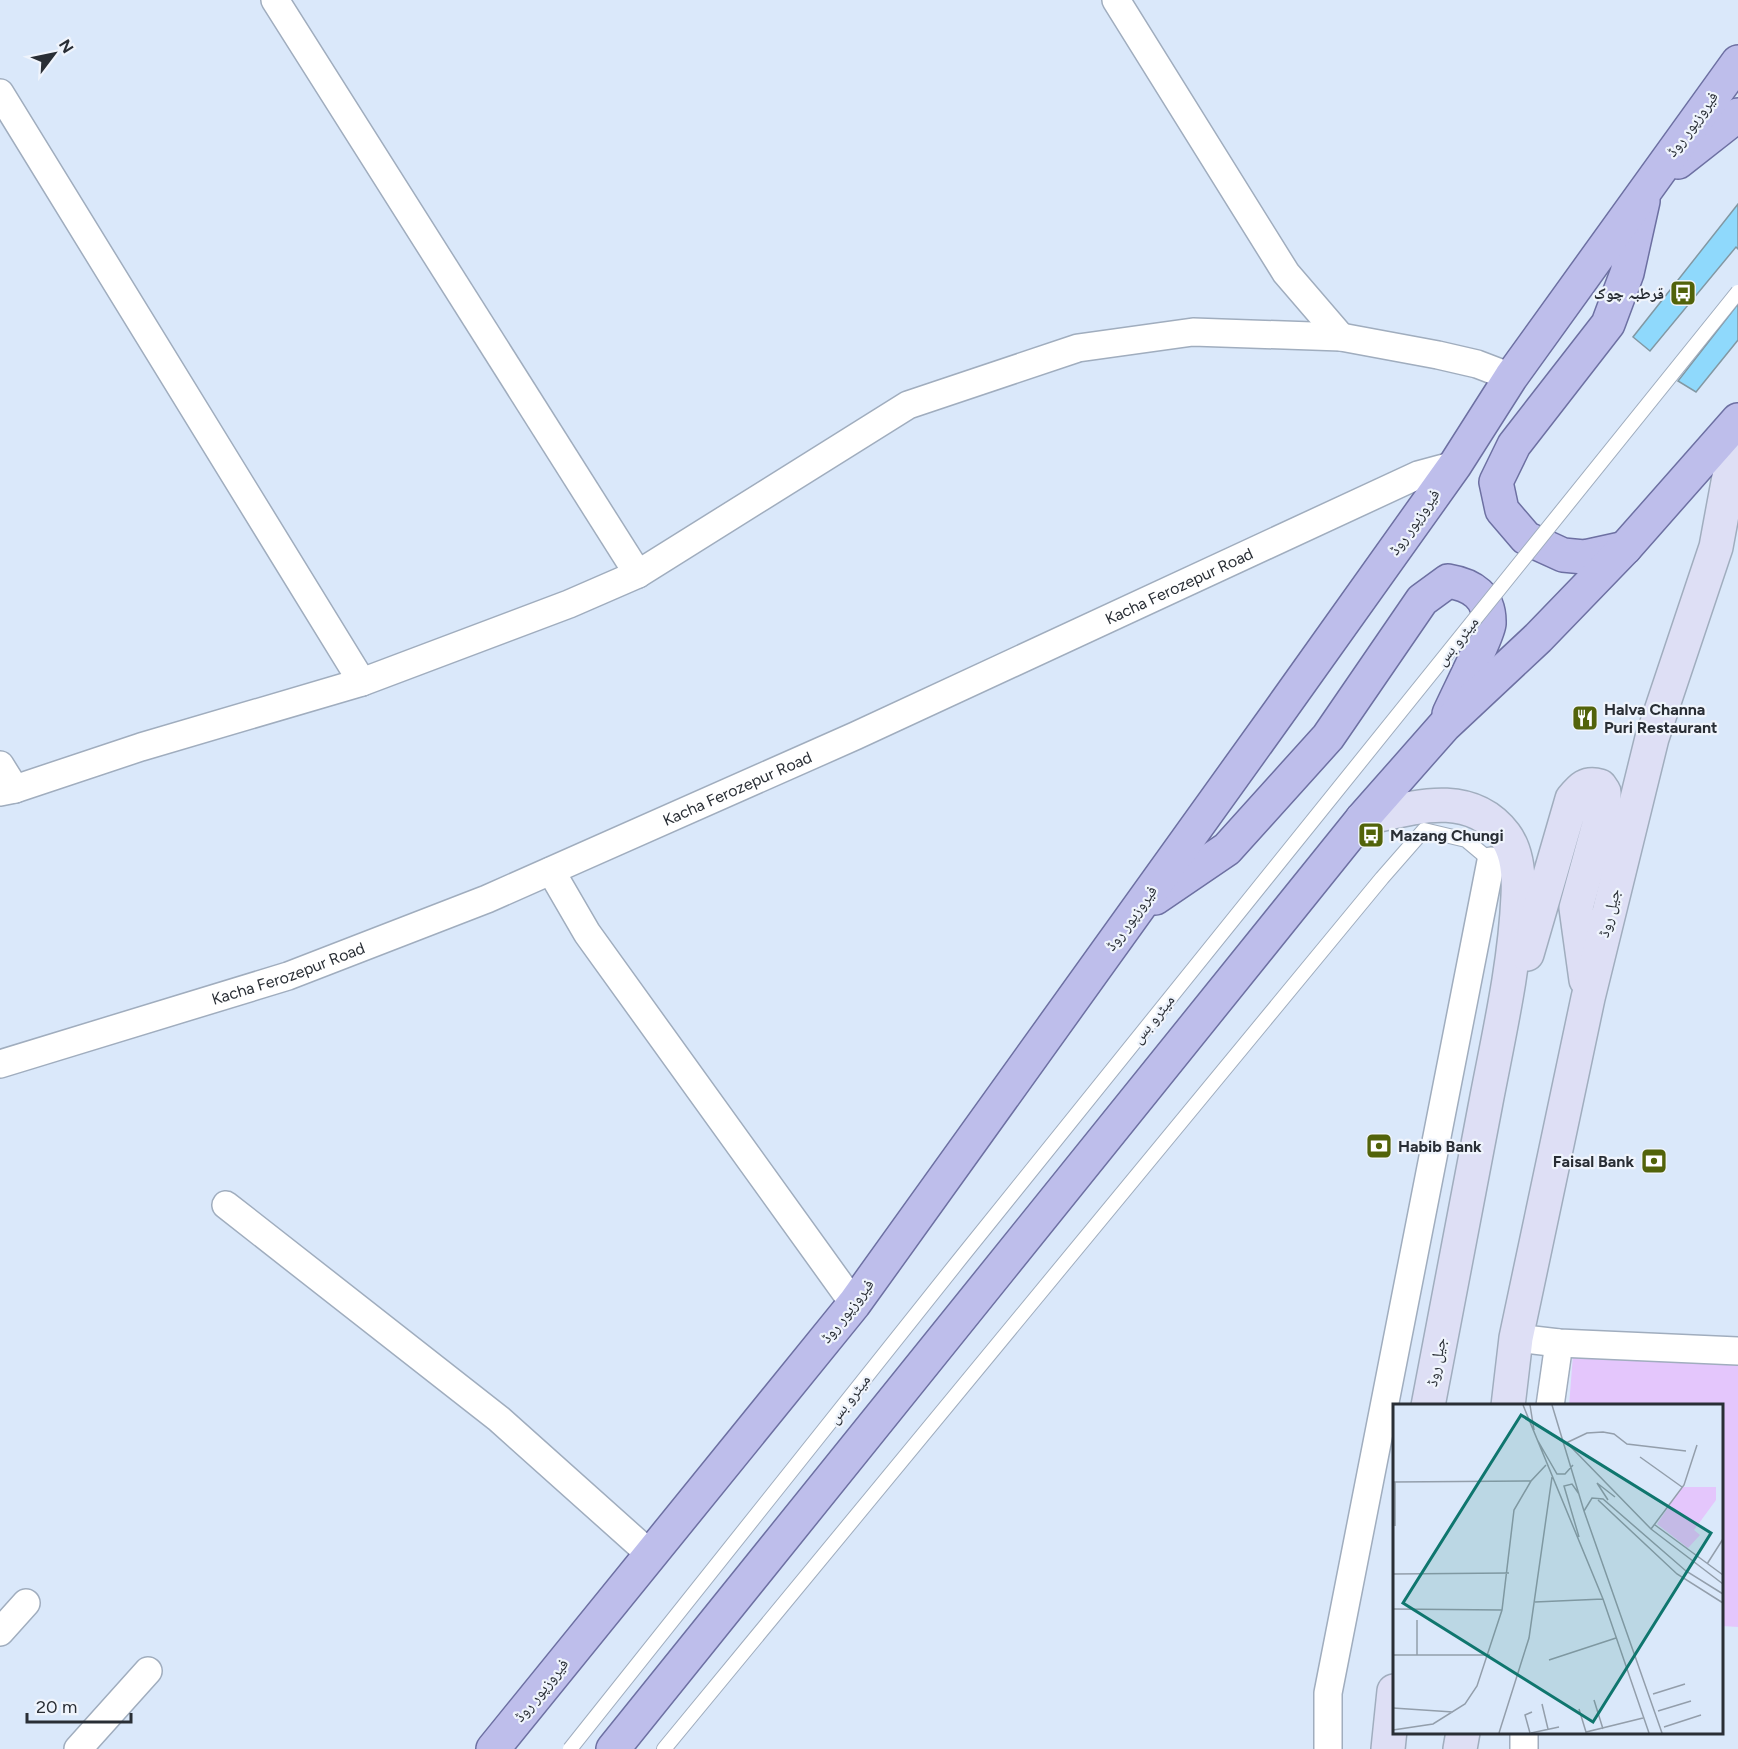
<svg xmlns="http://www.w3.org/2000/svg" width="1738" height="1749" viewBox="0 0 1738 1749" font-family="Figtree,'Noto Naskh Arabic',sans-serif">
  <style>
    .green { fill: #e4c6fc }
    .building { fill: #8fd9fc; stroke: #8298a3; stroke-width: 1.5 }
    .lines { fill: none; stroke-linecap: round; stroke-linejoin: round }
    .lane-casing { stroke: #a0adbe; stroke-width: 16 }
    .street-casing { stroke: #a0adbe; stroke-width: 30 }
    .secondary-casing { stroke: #a0adbe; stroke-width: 36 }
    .primary-casing { stroke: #6d70a2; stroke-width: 36 }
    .lane { stroke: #fff; stroke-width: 14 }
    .street { stroke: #fff; stroke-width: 27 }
    .secondary { stroke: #dedff5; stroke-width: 33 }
    .primary { stroke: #bebeeb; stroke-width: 33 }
    .lane-bridge-casing { stroke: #a0adbe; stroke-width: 16; stroke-linecap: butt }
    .lane-bridge { stroke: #fff; stroke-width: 14 }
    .labels { text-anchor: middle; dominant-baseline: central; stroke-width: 4.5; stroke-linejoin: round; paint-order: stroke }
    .street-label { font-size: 16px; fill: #292e35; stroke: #eff4fc }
    .poi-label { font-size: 16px; font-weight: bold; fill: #292e35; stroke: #eff4fc; text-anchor: start }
    .inset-road { fill: none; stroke: #939eab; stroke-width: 1.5 }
    .view { fill: #0f766e; fill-opacity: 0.15; stroke: #0f766e; stroke-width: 3 }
    .inset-edge { fill: none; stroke: #292e35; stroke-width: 3 }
  </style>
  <rect width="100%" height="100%" fill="#dae8fa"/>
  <path class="green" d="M1573,1355L1738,1360V1627L1722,1626V1406H1569Z"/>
  <g class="building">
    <path d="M1738,204V249L1736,247L1650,351L1633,337Z"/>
    <path d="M1738,304V340L1696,392L1678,381Z"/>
  </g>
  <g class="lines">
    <defs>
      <path id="lane" d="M664,1749L1382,878L1424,830L1466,840L1491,861"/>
      <g id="street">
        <path d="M275,0L638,574"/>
        <path d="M1116,0L1286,273L1341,337"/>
        <path d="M0,93L362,682"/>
        <path d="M0,765L15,789"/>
        <path d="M0,792L15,789L141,747L362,682L569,604L638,574L908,405L1078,348L1193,332L1341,337L1438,355L1477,364L1511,377"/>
        <path d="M551,871L587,933L854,1304"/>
        <path id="s1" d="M0,1064L288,976L487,899L855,736L1418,475L1455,465"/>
        <path d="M226,1205L499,1419L651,1555"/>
        <path d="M1516,1338L1559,1343L1738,1351"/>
        <path d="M1550,1406L1559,1343"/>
        <path d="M0,1632L26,1603"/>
        <path d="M78,1749L148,1671"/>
        <path d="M1328,1749V1693L1491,861"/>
        <path d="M1524,1749V1732"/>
      </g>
      <g id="secondary">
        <path d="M1362,819C1412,808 1469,788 1505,835C1517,851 1519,876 1518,896C1515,965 1499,1034 1486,1102C1467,1203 1447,1304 1428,1406"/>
        <path d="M1527,954L1572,799C1581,788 1586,782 1600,786L1604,792V806L1576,908L1586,980"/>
        <path d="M1508,1406L1516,1338L1588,998L1652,738L1716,547L1738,428"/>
        <path d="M1388,1749L1394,1691"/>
        <path d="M1460,1749L1463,1732"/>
      </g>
      <g id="primary">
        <path d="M1678,162L1738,115"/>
        <path d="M1625,548L1584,557L1563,555L1526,538L1502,510L1496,482L1514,445L1608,324L1627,273L1643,201"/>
        <path d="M1155,898L1227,849L1328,737L1422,600L1448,581C1472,585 1490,596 1489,624C1489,633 1455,700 1449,714"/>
        <path d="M493,1749L854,1304L1279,712L1455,465L1511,377L1738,62"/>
        <path d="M613,1749L1362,819L1444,726L1538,638L1625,548L1738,420"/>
      </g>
    </defs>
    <use href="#lane" class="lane-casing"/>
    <use href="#street" class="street-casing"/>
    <use href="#secondary" class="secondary-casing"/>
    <use href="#primary" class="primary-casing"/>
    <use href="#lane" class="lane"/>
    <use href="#street" class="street"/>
    <use href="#secondary" class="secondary"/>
    <use href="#primary" class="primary"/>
    <defs>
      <path id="lane-bridge" d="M570,1749L960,1259L1738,292"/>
    </defs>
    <use href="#lane-bridge" class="lane-bridge-casing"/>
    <use href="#lane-bridge" class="lane-bridge"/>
  </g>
  <defs>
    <symbol id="bus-square" viewBox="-11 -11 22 22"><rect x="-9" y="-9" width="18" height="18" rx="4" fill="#52630a" stroke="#eff4fc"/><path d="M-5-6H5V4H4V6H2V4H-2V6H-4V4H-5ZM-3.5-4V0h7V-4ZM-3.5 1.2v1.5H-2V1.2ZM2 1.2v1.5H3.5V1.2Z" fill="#fff"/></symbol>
    <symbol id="restaurant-square" viewBox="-11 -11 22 22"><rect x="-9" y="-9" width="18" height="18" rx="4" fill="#52630a" stroke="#eff4fc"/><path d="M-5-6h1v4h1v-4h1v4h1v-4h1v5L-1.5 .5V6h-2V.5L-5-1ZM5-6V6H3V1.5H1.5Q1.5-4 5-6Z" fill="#fff"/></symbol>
    <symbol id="bank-square" viewBox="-11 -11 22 22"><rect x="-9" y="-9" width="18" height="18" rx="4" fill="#52630a" stroke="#eff4fc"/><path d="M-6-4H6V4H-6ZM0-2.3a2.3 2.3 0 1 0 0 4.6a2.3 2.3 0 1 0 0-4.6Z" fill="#fff"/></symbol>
  </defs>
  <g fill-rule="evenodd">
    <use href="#bus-square" x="1668" y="278" width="30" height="30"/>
    <use href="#restaurant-square" x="1570" y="703" width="30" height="30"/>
    <use href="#bus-square" x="1356" y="820" width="30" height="30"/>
    <use href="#bank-square" x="1364" y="1131" width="30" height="30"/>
    <use href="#bank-square" x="1639" y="1146" width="30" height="30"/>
  </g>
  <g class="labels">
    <g class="street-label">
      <text transform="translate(1692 124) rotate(-54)">فیروزپور روڈ</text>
      <text transform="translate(1414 522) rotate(-55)">فیروزپور روڈ</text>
      <text stroke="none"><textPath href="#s1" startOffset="1274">Kacha Ferozepur Road</textPath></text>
      <text transform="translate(1457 641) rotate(-51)">میٹرو بس</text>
      <text stroke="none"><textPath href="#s1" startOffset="788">Kacha Ferozepur Road</textPath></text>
      <text transform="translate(1609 913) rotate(-76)">جیل روڈ</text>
      <text transform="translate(1131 918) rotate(-54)">فیروزپور روڈ</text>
      <text stroke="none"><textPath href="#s1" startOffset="302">Kacha Ferozepur Road</textPath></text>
      <text transform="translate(1153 1019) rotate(-51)">میٹرو بس</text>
      <text transform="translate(847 1311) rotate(-52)">فیروزپور روڈ</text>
      <text transform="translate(1436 1362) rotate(-79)">جیل روڈ</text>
      <text transform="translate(849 1399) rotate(-52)">میٹرو بس</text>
      <text transform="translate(541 1690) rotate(-51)">فیروزپور روڈ</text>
    </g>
    <g class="poi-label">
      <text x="1664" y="293" text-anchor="end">قرطبہ چوک</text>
      <text x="1604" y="709">Halva Channa<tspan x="1604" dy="18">Puri Restaurant</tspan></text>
      <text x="1390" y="835">Mazang Chungi</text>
      <text x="1398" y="1146">Habib Bank</text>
      <text x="1634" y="1161" text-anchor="end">Faisal Bank</text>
    </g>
  </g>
  <g transform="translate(1393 1404)">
    <rect width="330" height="330" fill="#dae8fa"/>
    <path d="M289,83H323V96L301,126L307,131L295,144L264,120Z" fill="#e4c6fc"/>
    <path class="inset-road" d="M130,1L210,195L256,329M137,1L141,26M159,1L191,107L269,329M145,37L164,70H172L180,61M173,39L194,29L210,28L221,30L234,40L293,47M175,40L258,125L330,180M247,53L289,83M0,78L138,77M2,78V122M186,90L179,80L171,82L186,133M205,96L284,170L330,199M215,96L204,79L222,93M191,107L199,94L210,95L293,167L330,190M262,121L330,171M258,125L291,81L304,41M314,160L330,135M0,170L116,169M142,198L210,195M0,205L109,206M0,251H97M24,251V216M156,256L223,234M260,290L292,280M201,296L210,325M149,300L155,325M0,304L60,308M186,305L193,328L250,314M265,307L298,297M271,323L308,311M0,326L40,320L72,300L84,282L109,206L121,106L138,77L153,61M106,329L136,234L159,73M137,329L132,311L139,308M138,329L166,323"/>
    <path class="view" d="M128,11L318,129L200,318L10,199Z"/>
    <rect width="330" height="330" class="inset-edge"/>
  </g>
  <g transform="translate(54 54) rotate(58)" stroke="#eff4fc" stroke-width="4.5" paint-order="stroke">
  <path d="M0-4.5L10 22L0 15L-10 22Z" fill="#292e35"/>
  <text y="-9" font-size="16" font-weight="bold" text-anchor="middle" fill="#292e35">N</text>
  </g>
  <path d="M27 1713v9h104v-9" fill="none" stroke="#292e35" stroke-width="3"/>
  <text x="36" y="1713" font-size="18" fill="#292e35" stroke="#eff4fc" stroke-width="4.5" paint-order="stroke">20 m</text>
</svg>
